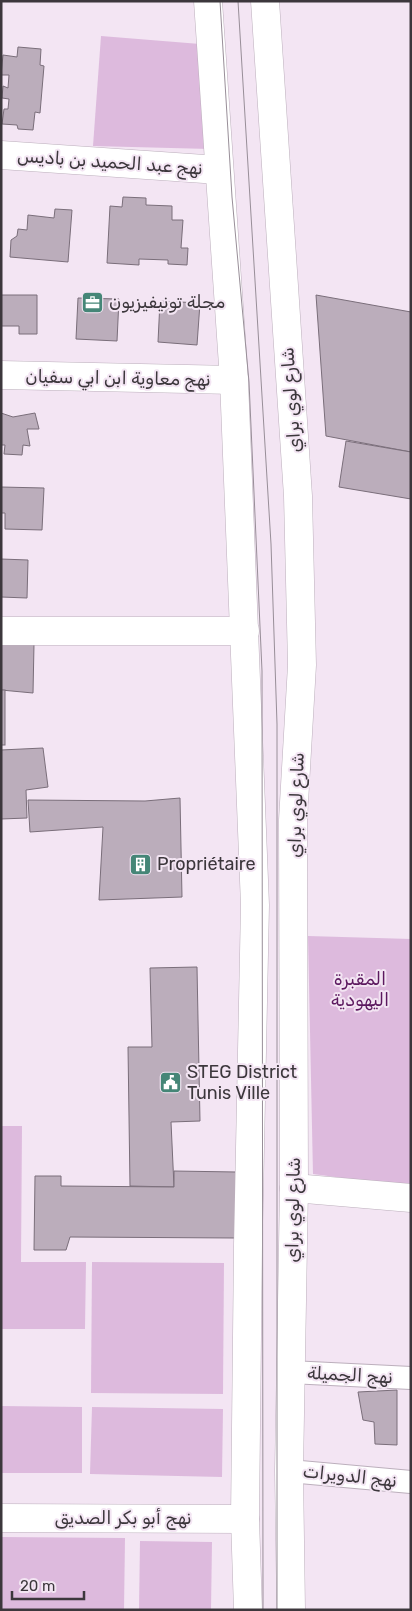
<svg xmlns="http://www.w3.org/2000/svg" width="412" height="1611" viewBox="0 0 412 1611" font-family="Rubik,Vazirmatn,sans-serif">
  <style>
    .green { fill: #ddbadd }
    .building { fill: #bbadbb; stroke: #7a6e7a }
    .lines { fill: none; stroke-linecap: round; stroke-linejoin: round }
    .pedestrian-casing { stroke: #bcafbc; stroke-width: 24 }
    .minor-casing { stroke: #bcafbc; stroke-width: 29 }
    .pedestrian { stroke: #fff; stroke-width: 22 }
    .minor { stroke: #fff; stroke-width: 28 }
    .tram { stroke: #988e98; stroke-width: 1 }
    .labels { text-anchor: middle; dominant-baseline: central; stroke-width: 4; stroke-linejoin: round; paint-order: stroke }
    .street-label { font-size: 18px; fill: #3c373c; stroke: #f3e5f3 }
    .poi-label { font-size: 18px; fill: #3c373c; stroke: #f3e5f3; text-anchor: start }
    .park-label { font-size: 18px; fill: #5c195f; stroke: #f3e5f3 }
  </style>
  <rect width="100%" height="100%" fill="#f3e5f3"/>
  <g class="green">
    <path d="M101,36L200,44L210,149L93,146Z"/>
    <path d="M308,936L411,939V1187L313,1174Z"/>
    <path d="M1,1126H22L21,1262H86L85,1329H1Z"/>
    <path d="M92,1262L224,1263L223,1394L91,1393Z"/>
    <path d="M1,1406L82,1407V1473H1Z"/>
    <path d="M92,1407L223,1409L222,1477L90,1474Z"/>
    <path d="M1,1537L125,1538L124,1610H1Z"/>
    <path d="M140,1541L212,1542L211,1610H139Z"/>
  </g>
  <g class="building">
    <path d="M18,47L41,49L40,65L44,66L40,113L35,112L33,130L18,129L17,125L2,124L4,109H8L9,99L2,98L3,86L8,88L9,75H1L3,55L17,57Z"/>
    <path d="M123,197L146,198V205L172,206V220H183L181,248H188L187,265L168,264V260L139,259V265L107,263L110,206L122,207Z"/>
    <path d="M55,209L72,210L68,262L10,257L11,240L17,236L18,229L27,230L28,215L54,218Z"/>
    <path d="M1,295H37V334H19V326H1Z"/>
    <path d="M316,295L411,312V452L326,436Z"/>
    <path d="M78,298L119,299L117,341L76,339Z"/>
    <path d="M160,301L200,303L197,345L158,342Z"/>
    <path d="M1,413L13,417L35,413L39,429H27L30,446L23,445L22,455L4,454L5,445H1Z"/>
    <path d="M346,441L411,452V499L339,487Z"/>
    <path d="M1,487L44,488L42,530L5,529V513H1Z"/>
    <path d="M1,559L28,560L27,598L1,597Z"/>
    <path d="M1,644H34L33,693L1,690Z"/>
    <rect x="1" y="690" width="4" height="55"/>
    <path d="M43,748L48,787L26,790L27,818L1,819V750Z"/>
    <path d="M180,798L182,897L99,900L103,827L30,832L28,800L145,801Z"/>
    <path d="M197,967L200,1121L171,1122L174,1187L130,1186L128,1047H152L150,968Z"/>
    <path d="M174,1171L236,1172L235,1238L70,1237L66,1250H34L35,1176H61V1186L174,1187Z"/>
    <path d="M397,1390V1445L375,1444L374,1422L363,1420L358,1392Z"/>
  </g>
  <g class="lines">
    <defs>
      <g id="pedestrian">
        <path d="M290,1372L411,1378"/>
        <path d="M289,1471L411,1482"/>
      </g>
      <g id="minor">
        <path d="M208,1L234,380L255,905L248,1245L245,1519L248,1610"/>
        <path d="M265,1L298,496L302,665L293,820L294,1188L289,1471L291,1610"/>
        <path d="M1,155L219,170"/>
        <path d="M1,375L234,380"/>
        <path d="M1,631H245"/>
        <path d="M294,1188L411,1198"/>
        <path d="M1,1518L245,1519"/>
      </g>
    </defs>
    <use href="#pedestrian" class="pedestrian-casing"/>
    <use href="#minor" class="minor-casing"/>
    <use href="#pedestrian" class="pedestrian"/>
    <use href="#minor" class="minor"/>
    <g class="tram">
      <path d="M220,1L232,197L249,382L262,671L263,1610"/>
      <path d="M238,1L271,544L277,724V1610"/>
    </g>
  </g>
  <defs>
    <symbol id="office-square" viewBox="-11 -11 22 22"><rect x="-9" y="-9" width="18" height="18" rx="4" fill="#458677" stroke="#f3e5f3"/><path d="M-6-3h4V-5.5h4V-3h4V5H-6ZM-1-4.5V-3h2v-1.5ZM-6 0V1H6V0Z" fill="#fff"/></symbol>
    <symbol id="building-square" viewBox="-11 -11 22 22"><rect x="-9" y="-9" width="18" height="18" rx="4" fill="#458677" stroke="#f3e5f3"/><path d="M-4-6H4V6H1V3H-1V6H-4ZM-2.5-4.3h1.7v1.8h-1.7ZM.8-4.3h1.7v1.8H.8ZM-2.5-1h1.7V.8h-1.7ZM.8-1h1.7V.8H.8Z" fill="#fff"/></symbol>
    <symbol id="civic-square" viewBox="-11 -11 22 22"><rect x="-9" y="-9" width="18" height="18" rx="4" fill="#458677" stroke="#f3e5f3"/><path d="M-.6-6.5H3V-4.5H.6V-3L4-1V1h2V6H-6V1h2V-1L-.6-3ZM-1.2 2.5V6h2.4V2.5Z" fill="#fff"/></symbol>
  </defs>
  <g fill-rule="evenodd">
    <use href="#office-square" x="80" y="290" width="25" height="25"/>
    <use href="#building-square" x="128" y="852" width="25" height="25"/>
    <use href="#civic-square" x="158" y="1070" width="25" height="25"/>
  </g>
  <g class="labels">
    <g class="street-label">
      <text transform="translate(110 162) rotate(4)">نهج عبد الحميد بن باديس</text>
      <text transform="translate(118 378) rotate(1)">نهج معاوية ابن ابي سفيان</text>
      <text transform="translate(291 400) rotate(-94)">شارع لوي براي</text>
      <text transform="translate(296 805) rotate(-88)">شارع لوي براي</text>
      <text transform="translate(293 1210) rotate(-89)">شارع لوي براي</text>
      <text transform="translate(350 1375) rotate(3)">نهج الجميلة</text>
      <text transform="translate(350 1476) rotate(6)">نهج الدويرات</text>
      <text x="123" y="1518">نهج أبو بكر الصديق</text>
    </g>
    <g class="poi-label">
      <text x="109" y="302">مجلة تونيفيزيون</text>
      <text x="157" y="864">Propriétaire</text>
      <text x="187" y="1072">STEG District<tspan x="187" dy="21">Tunis Ville</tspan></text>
    </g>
    <g class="park-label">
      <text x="360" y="979">المقبرة<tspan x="360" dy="21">اليهودية</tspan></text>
    </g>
  </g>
  <rect width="412" height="1611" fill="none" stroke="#3c373c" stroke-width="5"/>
  <path d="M12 1591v8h72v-8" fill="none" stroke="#3c373c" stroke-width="2.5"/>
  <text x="20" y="1591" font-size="15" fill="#3c373c" stroke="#f3e5f3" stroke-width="4" paint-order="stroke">20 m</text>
</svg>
